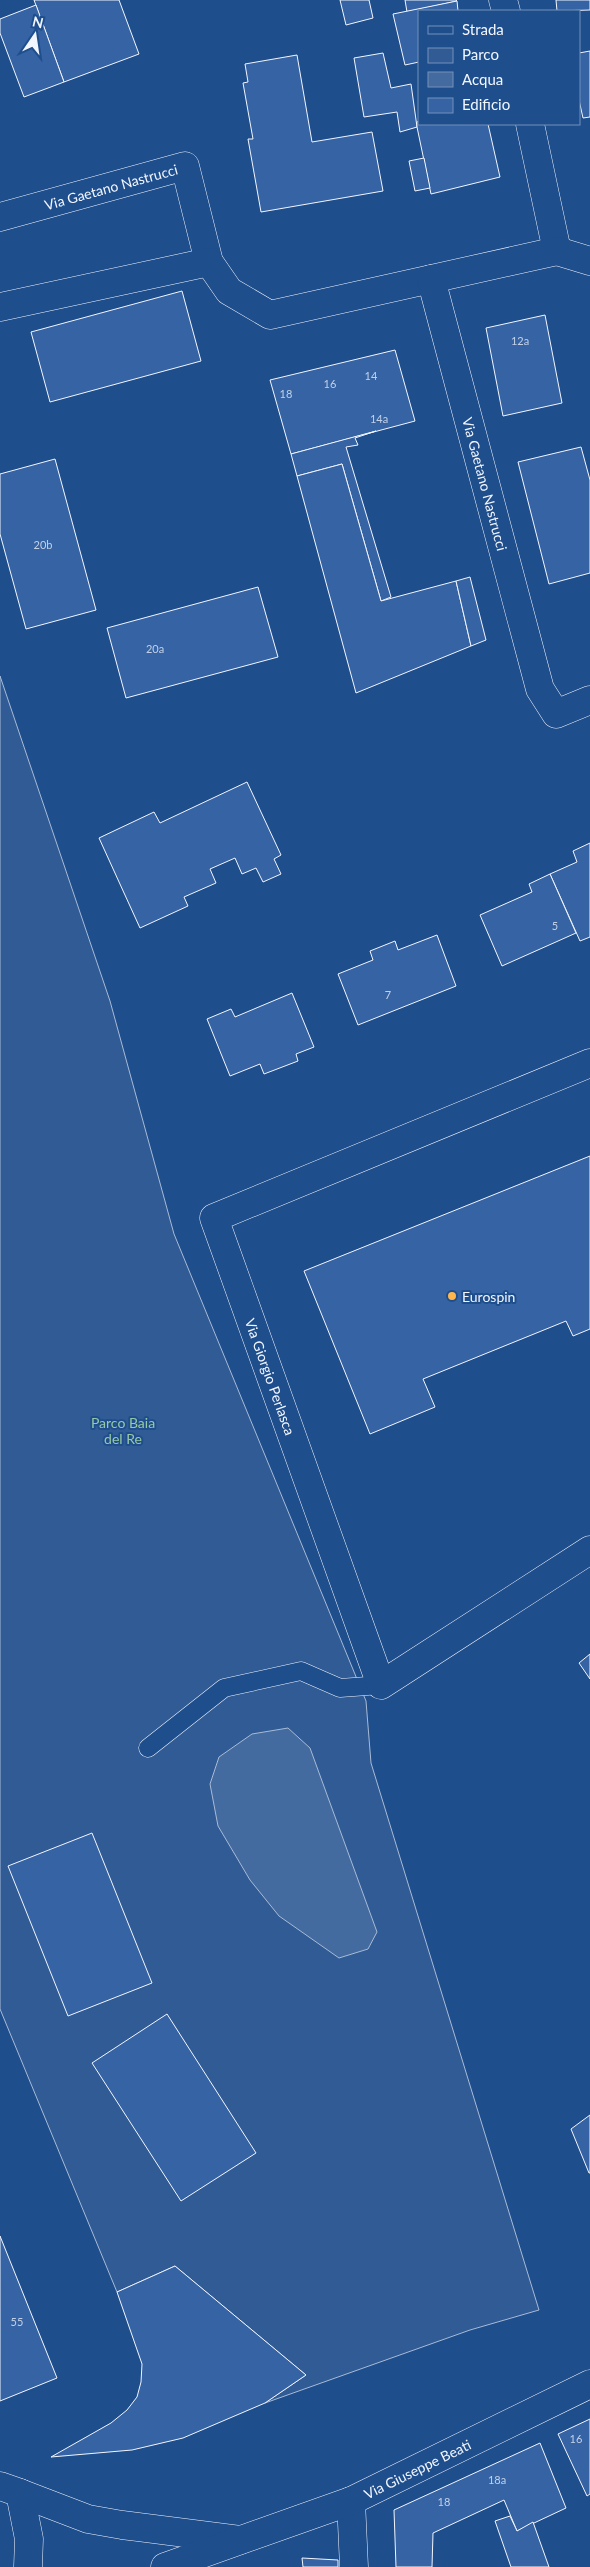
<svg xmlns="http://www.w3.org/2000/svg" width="590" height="2567" viewBox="0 0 590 2567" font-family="Lato,sans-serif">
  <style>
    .green { fill: #305b95; stroke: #a8bbd7 }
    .water { fill: #446ba0; stroke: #a8bbd7 }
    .building { fill: #3563a3; stroke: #f2f6ff }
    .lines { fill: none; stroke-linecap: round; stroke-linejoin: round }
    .service-casing { stroke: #f2f6ff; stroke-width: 19 }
    .minor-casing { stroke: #f2f6ff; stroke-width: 29 }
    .tertiary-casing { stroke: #f2f6ff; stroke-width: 29 }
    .service { stroke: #1f4e8c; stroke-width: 18 }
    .minor { stroke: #1f4e8c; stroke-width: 28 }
    .tertiary { stroke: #1f4e8c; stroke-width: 28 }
    .poi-dot { fill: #ffb74d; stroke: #1f4e8c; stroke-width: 2 }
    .labels { text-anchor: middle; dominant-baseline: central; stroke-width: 4; stroke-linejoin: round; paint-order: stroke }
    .number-label { font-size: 11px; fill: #c3d1e8 }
    .street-label { font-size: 14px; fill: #f2f6ff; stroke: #1f4e8c }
    .poi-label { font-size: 14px; fill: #f2f6ff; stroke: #1f4e8c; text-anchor: start }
    .park-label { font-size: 14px; fill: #97c8a6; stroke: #1f4e8c }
  </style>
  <rect width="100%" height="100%" fill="#1f4e8c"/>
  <path class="green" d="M0,676L110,1001L174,1234L366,1701L371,1763L539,2310L470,2330L265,2403L306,2375L175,2266L117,2292L0,2009Z"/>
  <path class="water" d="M288,1728L310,1748L377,1932L368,1949L339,1958L279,1916L250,1880L218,1826L210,1784L219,1757L252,1734Z"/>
  <g class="building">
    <path d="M34,0H119L139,54L64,82Z"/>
    <path d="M340,0H369L373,18L346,25Z"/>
    <path d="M405,0H456L457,1L407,12Z"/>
    <path d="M556,0H590V10L557,11Z"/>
    <path d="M457,1L458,11H419V62L405,65L393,14Z"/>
    <path d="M36,5L64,82L24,97L0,33V19Z"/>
    <path d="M590,51V117L583,118L579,100V53Z"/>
    <path d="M383,53L391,88L411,84L417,127L400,132L397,112L364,117L354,58Z"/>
    <path d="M297,55L312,142L372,132L383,191L261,212L248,139H253L243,83L248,82L245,64Z"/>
    <path d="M419,121V124H488L500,177L431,194L417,127V122Z"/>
    <path d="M424,158L430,188L415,191L409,161Z"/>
    <path d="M182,291L201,361L50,402L31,332Z"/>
    <path d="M545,315L562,403L503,416L486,328Z"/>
    <path d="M395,350L415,421L291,454L270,380Z"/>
    <path d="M376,431L355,438L358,445L346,447L391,597L381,601L342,464L297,476L291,454Z"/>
    <path d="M581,447L590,480V573L549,584L518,462Z"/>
    <path d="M55,459L96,610L26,629L0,534V474Z"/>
    <path d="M342,464L381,601L456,581L471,646L356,693L297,476Z"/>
    <path d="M470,577L486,640L471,646L456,581Z"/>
    <path d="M258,587L278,657L126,698L107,628Z"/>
    <path d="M247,782L281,855L274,859L281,874L263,882L256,868L242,874L235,858L210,869L216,883L184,897L188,906L140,928L99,838L154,812L160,823Z"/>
    <path d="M590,843V937L580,941L550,874L577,862L573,851Z"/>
    <path d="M550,874L576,933L502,966L480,915L532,892L529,884Z"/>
    <path d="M437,935L456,986L358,1025L338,974L373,960L370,951L395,941L398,950Z"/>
    <path d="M292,993L314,1047L296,1054L298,1061L264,1074L260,1064L230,1076L207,1019L231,1009L235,1017Z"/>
    <path d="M590,1156V1329L573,1336L566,1321L423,1379L435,1407L370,1434L304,1271Z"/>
    <path d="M590,1654V1679L579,1663Z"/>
    <path d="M92,1833L152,1983L68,2016L8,1866Z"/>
    <path d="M167,2014L256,2153L181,2201L92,2063Z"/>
    <path d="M590,2115V2173H589L571,2129Z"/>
    <path d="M0,2236L57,2378L0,2401Z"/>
    <path d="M175,2266L306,2375L265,2403L183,2438L132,2450L51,2457L111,2423L127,2410L137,2397L141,2382L142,2364L117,2292Z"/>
    <path d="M590,2419V2494L587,2496L558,2434Z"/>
    <path d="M540,2443L566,2508L517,2531L504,2500L433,2533L432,2567H396L394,2510Z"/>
    <path d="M510,2516L517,2531L533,2522L549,2567H511L495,2521Z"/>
    <path d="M302,2558L338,2560V2567H303Z"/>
  </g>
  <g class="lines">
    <defs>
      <path id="service" d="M148,1748L224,1688L301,1671L340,1688L381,1685"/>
      <g id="minor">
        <path d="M503,0L506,11"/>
        <path d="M530,124L557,251"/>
        <path id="s1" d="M0,217L185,166L209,262L229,291L270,315L557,251L590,261"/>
        <path id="s2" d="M431,279L540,689L556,714L590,700"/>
        <path d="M0,307L209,262"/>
        <path id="s3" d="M590,1063L214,1218L381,1685L590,1550"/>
        <path d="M0,2486L20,2493L29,2539L28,2567"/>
        <path d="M20,2493L88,2519L122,2525L240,2540"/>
        <path d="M351,2501L354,2567"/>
      </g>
      <g id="tertiary">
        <path id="s4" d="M165,2567L351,2501L590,2384"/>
      </g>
    </defs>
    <use href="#service" class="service-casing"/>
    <use href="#minor" class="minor-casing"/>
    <use href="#tertiary" class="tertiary-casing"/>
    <use href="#service" class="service"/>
    <use href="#minor" class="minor"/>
    <use href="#tertiary" class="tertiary"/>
  </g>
  <circle class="poi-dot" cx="452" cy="1296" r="5"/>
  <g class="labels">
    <g class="number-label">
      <text x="520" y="340">12a</text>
      <text x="371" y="375">14</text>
      <text x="330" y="383">16</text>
      <text x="286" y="393">18</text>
      <text x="379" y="418">14a</text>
      <text x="43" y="544">20b</text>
      <text x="155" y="648">20a</text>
      <text x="555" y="925">5</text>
      <text x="388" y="994">7</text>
      <text x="17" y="2321">55</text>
      <text x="576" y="2438">16</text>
      <text x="497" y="2479">18a</text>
      <text x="444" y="2501">18</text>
    </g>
    <g class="street-label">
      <text stroke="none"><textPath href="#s1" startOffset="115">Via Gaetano Nastrucci</textPath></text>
      <text stroke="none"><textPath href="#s2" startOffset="212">Via Gaetano Nastrucci</textPath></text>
      <text stroke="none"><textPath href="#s3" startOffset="575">Via Giorgio Perlasca</textPath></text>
      <text stroke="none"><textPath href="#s4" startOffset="271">Via Giuseppe Beati</textPath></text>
    </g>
    <g class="poi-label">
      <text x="462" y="1296">Eurospin</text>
    </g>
    <g class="park-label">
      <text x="123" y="1422">Parco Baia<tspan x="123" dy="16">del Re</tspan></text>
    </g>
  </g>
  <rect x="418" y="10" width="162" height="115" fill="#1f4e8c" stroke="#7391ba"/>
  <rect x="428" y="26" width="25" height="8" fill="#1f4e8c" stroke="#7391ba"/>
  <text x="462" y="35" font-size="15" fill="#f2f6ff">Strada</text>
  <rect x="428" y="48" width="25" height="15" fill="#305b95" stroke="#7391ba"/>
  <text x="462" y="60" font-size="15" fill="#f2f6ff">Parco</text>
  <rect x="428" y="72" width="25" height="15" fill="#446ba0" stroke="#7391ba"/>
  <text x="462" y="85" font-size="15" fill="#f2f6ff">Acqua</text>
  <rect x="428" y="98" width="25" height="15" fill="#3563a3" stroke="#7391ba"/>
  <text x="462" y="110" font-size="15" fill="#f2f6ff">Edificio</text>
  <g transform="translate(35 35) rotate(13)" stroke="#1f4e8c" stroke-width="4" paint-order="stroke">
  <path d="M0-4L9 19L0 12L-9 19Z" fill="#f2f6ff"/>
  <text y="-8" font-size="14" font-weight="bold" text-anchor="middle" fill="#f2f6ff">N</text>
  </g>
</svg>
